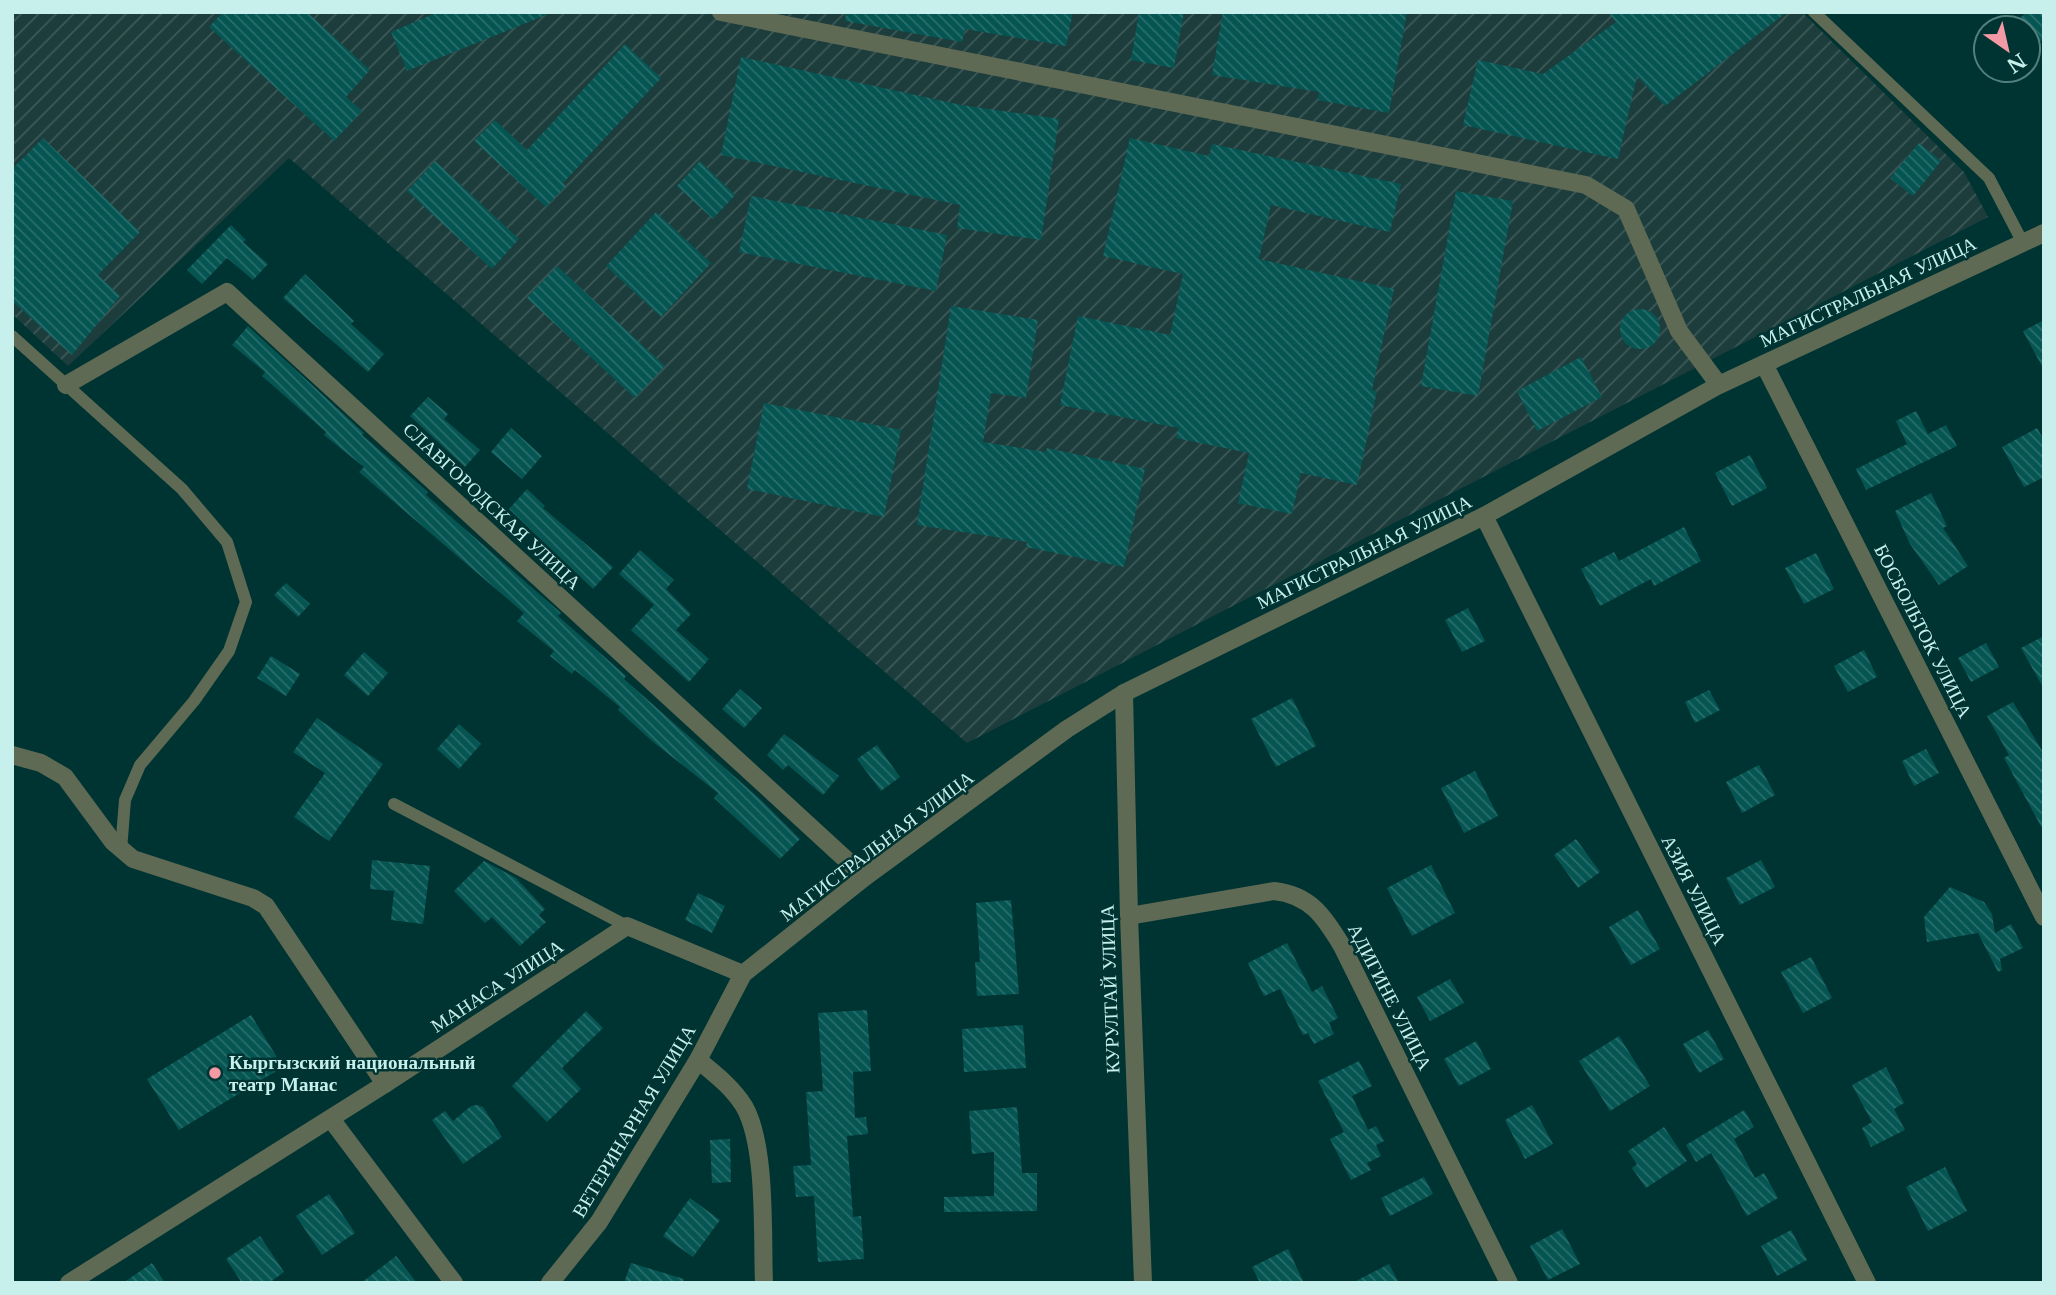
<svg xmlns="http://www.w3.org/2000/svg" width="2056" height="1295" viewBox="0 0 2056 1295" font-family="'Libre Baskerville',serif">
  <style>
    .industrial { fill: url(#industrial-furrows) }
    .building { fill: url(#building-back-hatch) }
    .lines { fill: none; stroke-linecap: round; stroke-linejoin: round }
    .lane { stroke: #5e6a54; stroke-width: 12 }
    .street { stroke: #5e6a54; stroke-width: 18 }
    .poi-dot { fill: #f49aa5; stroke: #003432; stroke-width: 2.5 }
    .labels { text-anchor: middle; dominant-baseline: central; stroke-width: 5; stroke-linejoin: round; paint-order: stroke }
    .street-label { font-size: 19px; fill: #c7f0ed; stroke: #003432 }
    .poi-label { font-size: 19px; font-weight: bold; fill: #c7f0ed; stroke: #003432; text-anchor: start }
  </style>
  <defs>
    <pattern id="industrial-furrows" width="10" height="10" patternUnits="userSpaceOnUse" patternTransform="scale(1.75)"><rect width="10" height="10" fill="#1c3d3b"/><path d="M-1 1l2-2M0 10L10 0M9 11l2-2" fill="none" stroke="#3c5958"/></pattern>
    <pattern id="building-back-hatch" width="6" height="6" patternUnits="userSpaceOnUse" patternTransform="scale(1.75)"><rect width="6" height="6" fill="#055553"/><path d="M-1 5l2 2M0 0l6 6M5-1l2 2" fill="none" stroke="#286e6c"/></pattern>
  </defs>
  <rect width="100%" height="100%" fill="#003432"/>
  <path class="industrial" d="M12,12H1802L1964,172L1988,217L967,743L289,158L68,366L12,314Z"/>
  <g class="building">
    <path d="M223,12H307L370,70L346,97L362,111L334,141L209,27Z"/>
    <path d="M438,12H551V13L407,71L391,32Z"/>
    <path d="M846,12H1073L1066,46L965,29L962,42L845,21Z"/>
    <path d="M1139,12H1184L1174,68L1131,60Z"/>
    <path d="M1223,12H1407L1389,113L1318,100L1319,92L1212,75Z"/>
    <path d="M1608,12H1787L1665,106L1637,76L1618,159L1463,125L1478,60L1543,74L1616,22Z"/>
    <path d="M2026,12H2044V38L2028,55V28H2011Z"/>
    <path d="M625,44L661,78L563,183L566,186L546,207L474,141L495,120L527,150Z"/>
    <path d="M741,57L961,105L1059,119L1041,240L957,228L960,205L721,155Z"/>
    <path d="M43,138L140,232L98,275L120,296L72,355L12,301V169Z"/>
    <path d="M1130,138L1209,156L1212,144L1401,184L1390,232L1271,205L1259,259L1394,289L1372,390L1377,391L1357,485L1301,473L1292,514L1238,503L1249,453L1176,438L1179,428L1060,405L1078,316L1170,335L1183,274L1103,256Z"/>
    <path d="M1919,143L1941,161L1913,196L1890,178Z"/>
    <path d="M435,161L519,239L492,269L407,191Z"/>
    <path d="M700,161L735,195L713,219L677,186Z"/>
    <path d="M1456,191L1513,201L1478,396L1421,386Z"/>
    <path d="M751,196L947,235L936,291L739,252Z"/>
    <path d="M656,212L711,263L661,317L606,266Z"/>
    <path d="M231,225L246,240L243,242L268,264L253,280L227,258L202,284L187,270Z"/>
    <path d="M557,266L665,366L635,398L527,298Z"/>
    <path d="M305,274L354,321L351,324L384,354L368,372L283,298Z"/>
    <path d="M951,306L1038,320L1026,398L991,393L983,442L1046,452L1047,448L1145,469L1124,567L1026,547L1027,542L917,525Z"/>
    <circle cx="1640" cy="329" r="20"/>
    <path d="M2044,320V370L2023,331Z"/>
    <path d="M248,326L364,433L362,435L428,492L426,495L561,613L558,616L626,676L624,679L761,800L800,839L780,859L714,798L718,793L652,741L618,710L620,707L575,670L572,674L550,656L554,651L517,621L524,613L359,472L364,467L324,435L326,432L262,376L265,372L232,345Z"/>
    <path d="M1581,357L1602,397L1537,431L1517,391Z"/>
    <path d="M428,397L448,414L444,419L480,450L465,467L410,416Z"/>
    <path d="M764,403L901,430L884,517L747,489Z"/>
    <path d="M1916,411L1928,434L1946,425L1957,446L1866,490L1856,469L1907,444L1896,421Z"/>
    <path d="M511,428L542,456L522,479L491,452Z"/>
    <path d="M2037,428L2044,440V477L2024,487L2002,447Z"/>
    <path d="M1750,455L1767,488L1732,506L1715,473Z"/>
    <path d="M527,489L545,506L543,508L613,567L593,589L509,509Z"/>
    <path d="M1931,493L1947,526L1943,528L1968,566L1939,585L1910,544L1895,511Z"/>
    <path d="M1684,527L1701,561L1654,586L1651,579L1600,606L1581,569L1614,552L1619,561Z"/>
    <path d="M640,550L674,580L666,589L691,614L676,630L709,659L689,682L631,630L654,605L619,574Z"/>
    <path d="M1816,553L1834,589L1804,604L1785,568Z"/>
    <path d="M286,583L310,604L298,617L274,595Z"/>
    <path d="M1468,608L1485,641L1462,652L1445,620Z"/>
    <path d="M2044,636V689L2021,648Z"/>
    <path d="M1986,643L1999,667L1971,682L1958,658Z"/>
    <path d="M1864,650L1877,677L1848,692L1834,666Z"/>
    <path d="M364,652L388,673L368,696L344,675Z"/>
    <path d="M271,656L300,674L286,696L257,678Z"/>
    <path d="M740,689L762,708L744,728L722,709Z"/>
    <path d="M1709,690L1720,710L1695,723L1685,702Z"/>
    <path d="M1292,698L1316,746L1276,767L1251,719Z"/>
    <path d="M2013,702L2044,754V832L2004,758L2009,755L1987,716Z"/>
    <path d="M317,718L383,764L329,841L294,817L325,773L293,752Z"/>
    <path d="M459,724L481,744L459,769L437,749Z"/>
    <path d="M784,734L839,776L823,795L788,765L783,770L767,755Z"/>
    <path d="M877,745L900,777L881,791L857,759Z"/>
    <path d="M1926,749L1939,773L1914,786L1902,761Z"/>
    <path d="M1759,765L1775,795L1742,813L1726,782Z"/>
    <path d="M1475,771L1498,816L1464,833L1441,788Z"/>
    <path d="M1576,839L1600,872L1578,888L1554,855Z"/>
    <path d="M372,860L430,866L423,924L391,920L394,891L370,889Z"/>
    <path d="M1761,860L1775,887L1740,905L1726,878Z"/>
    <path d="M484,861L516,878L545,909L539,915L546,922L520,946L492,917L485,923L454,891Z"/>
    <path d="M1431,865L1455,913L1412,936L1387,888Z"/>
    <path d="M1950,887L1984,902L1992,914L1995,933L2011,924L2023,948L2000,959L2002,970L1998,972L1978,933L1927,942L1924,917Z"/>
    <path d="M698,893L725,906L712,933L685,920Z"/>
    <path d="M1011,900L1019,994L977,996L975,962H980L976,903Z"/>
    <path d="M1638,910L1660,949L1631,965L1609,927Z"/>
    <path d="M1287,943L1312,992L1322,986L1338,1018L1329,1023L1334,1034L1314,1044L1308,1033L1303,1035L1280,989L1264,996L1248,963Z"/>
    <path d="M1811,957L1832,998L1803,1013L1781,972Z"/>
    <path d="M1450,979L1464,1003L1430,1021L1417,997Z"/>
    <path d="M867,1010L871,1071L853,1072L855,1118L866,1117L868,1134L847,1136L853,1217L861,1216L864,1259L818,1262L814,1196L796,1197L793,1166L811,1165L806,1092L823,1091L818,1013Z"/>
    <path d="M586,1011L603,1028L562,1068L581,1089L547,1122L512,1086Z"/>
    <path d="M251,1015L283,1067L179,1130L147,1079Z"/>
    <path d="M1023,1025L1026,1068L964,1072L962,1029Z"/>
    <path d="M1708,1030L1724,1059L1699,1073L1683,1044Z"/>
    <path d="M1619,1036L1650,1086L1610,1111L1579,1061Z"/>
    <path d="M1476,1041L1491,1069L1459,1086L1444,1059Z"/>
    <path d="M1359,1061L1372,1086L1352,1096L1368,1130L1376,1126L1384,1141L1376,1145L1381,1156L1367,1163L1371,1170L1351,1180L1330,1139L1344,1132L1318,1081Z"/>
    <path d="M1886,1067L1904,1103L1894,1109L1905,1130L1871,1147L1862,1128L1872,1122L1852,1085Z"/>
    <path d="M477,1105L483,1107L502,1137L463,1164L432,1120L445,1111L453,1121L471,1106Z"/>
    <path d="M1532,1105L1553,1144L1525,1159L1505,1120Z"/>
    <path d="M1017,1107L1022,1173H1037V1211L944,1212V1197L994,1196V1152L972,1154L969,1111Z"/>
    <path d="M1744,1110L1754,1127L1734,1139L1755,1178L1764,1173L1778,1198L1747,1216L1711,1153L1696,1162L1686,1145Z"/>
    <path d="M1664,1127L1687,1161L1646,1188L1632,1168L1637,1164L1628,1151Z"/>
    <path d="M730,1139L731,1182L712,1183L710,1140Z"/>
    <path d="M1945,1167L1967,1211L1928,1231L1906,1187Z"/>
    <path d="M1424,1177L1433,1194L1390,1216L1381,1198Z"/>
    <path d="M329,1194L355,1233L322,1255L296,1216Z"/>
    <path d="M690,1198L720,1220L693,1257L663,1236Z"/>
    <path d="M1562,1229L1580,1264L1548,1280L1530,1246Z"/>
    <path d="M1791,1230L1807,1260L1777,1276L1761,1246Z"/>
    <path d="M260,1236L284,1272L269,1283H242L226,1259Z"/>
    <path d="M1288,1249L1304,1283H1260L1252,1267Z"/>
    <path d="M396,1256L417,1283H361Z"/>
    <path d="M152,1263L165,1283H123Z"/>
    <path d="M631,1263L684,1279L683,1283H624Z"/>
    <path d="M1389,1264L1399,1283H1352Z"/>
  </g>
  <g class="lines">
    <g class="lane">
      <path d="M1814,12L1989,178L2023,243"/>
      <path d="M12,336L182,489L227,542L246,602L229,651L194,701L140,765L125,800L121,850"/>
      <path d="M394,804L627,926"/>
    </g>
    <g class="street">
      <path d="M721,12L1586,185L1626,209L1679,331L1719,385"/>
      <path d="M1764,364L2044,917"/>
      <path d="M66,385L227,292L865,877"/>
      <path d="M1484,516L1867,1283"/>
      <path d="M1124,693L1129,916L1143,1283"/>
      <path d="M12,755L41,763L65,777L113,842L133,859L253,898L266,906L385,1084"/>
      <path d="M1129,916L1274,891C1310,895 1324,916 1342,946L1509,1283"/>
      <path d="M698,1060C715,1074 732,1087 744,1106C767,1146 762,1235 764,1283"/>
      <path d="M331,1119L454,1283"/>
      <path d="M69,1283L385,1084L627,926L743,974"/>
      <path d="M550,1283L599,1222L698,1060L743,974L865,877L1067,729L1124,693L1484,516L1719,385L2044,233"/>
    </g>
  </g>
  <circle class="poi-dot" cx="215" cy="1073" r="7"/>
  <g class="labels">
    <g class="street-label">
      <text transform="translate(1868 292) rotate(-25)">МАГИСТРАЛЬНАЯ УЛИЦА</text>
      <text transform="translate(492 506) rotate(43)">СЛАВГОРОДСКАЯ УЛИЦА</text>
      <text transform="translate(1364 552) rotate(-26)">МАГИСТРАЛЬНАЯ УЛИЦА</text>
      <text transform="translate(1923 631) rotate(63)">БОСБОЛЬТОК УЛИЦА</text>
      <text transform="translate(877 846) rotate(-37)">МАГИСТРАЛЬНАЯ УЛИЦА</text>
      <text transform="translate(1694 890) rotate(63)">АЗИЯ УЛИЦА</text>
      <text transform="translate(497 986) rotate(-33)">МАНАСА УЛИЦА</text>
      <text transform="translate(1110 989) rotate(-92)">КУРУЛТАЙ УЛИЦА</text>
      <text transform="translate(1390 997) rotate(63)">АДИГИНЕ УЛИЦА</text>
      <text transform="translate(634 1121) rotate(-59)">ВЕТЕРИНАРНАЯ УЛИЦА</text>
    </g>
    <g class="poi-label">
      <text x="229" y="1062">Кыргызский национальный<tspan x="229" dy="22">театр Манас</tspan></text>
    </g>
  </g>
  <rect width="2056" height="1295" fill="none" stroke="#c7f0ed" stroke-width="28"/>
  <g transform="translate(2007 49) rotate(146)"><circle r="33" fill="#003432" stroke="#507f7d" stroke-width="2"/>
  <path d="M0-5L12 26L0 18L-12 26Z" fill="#f49aa5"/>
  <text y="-10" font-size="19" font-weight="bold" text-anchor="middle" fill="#c7f0ed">N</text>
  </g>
</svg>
